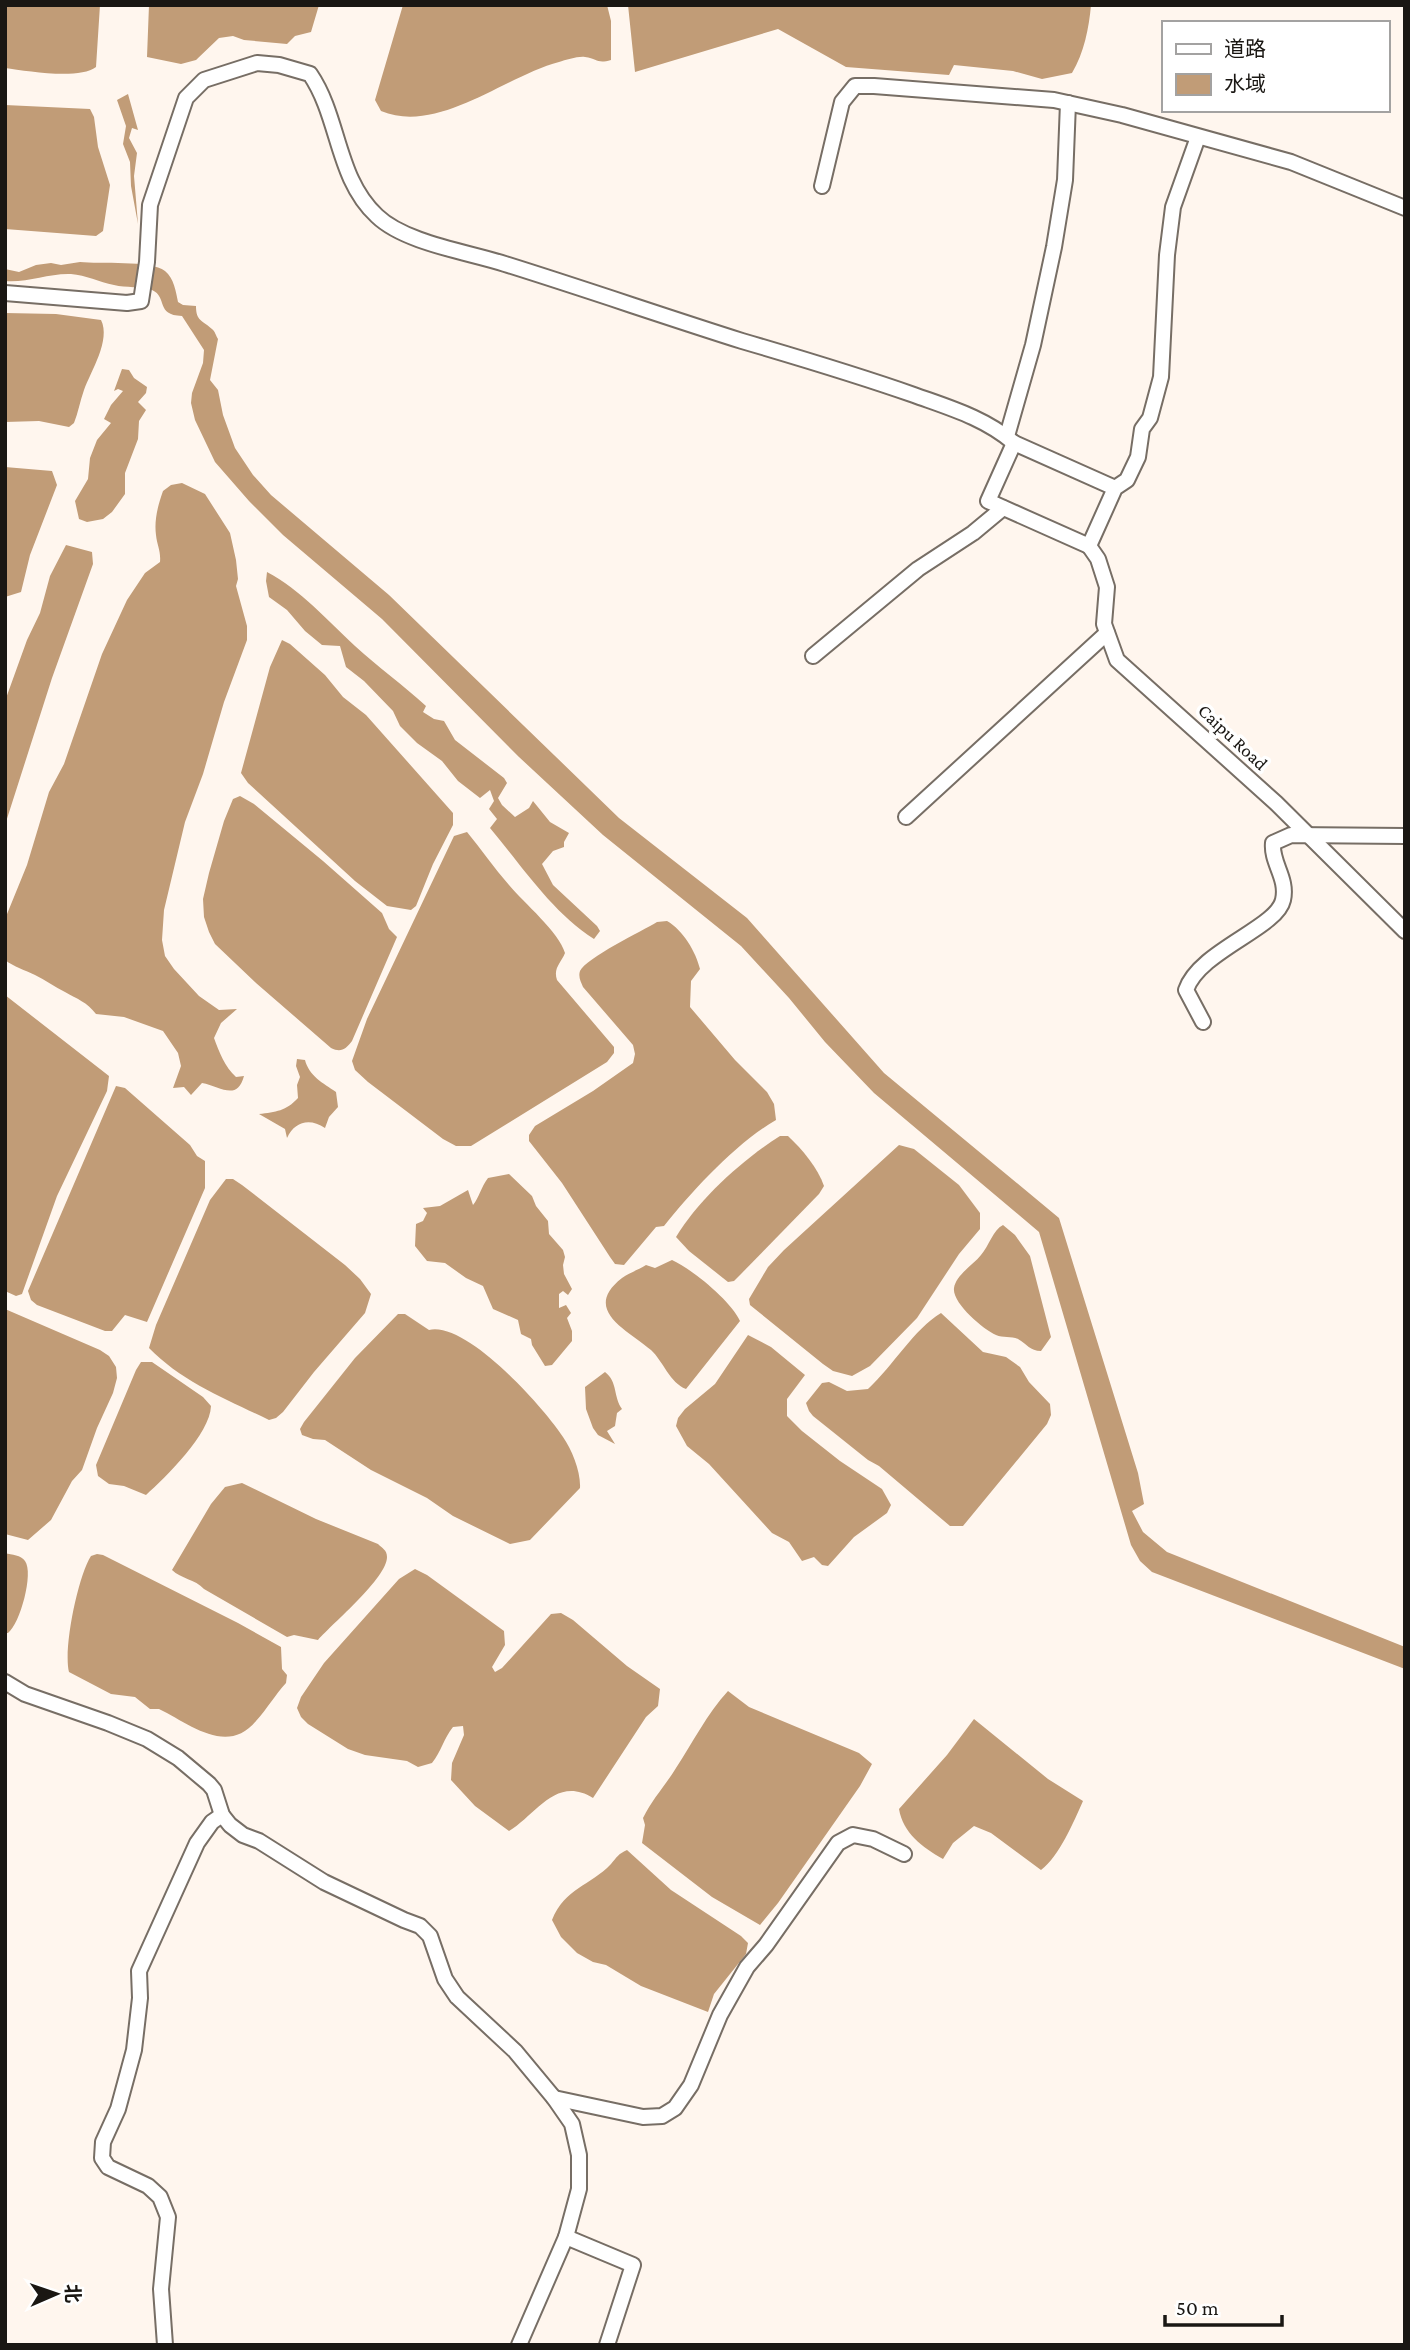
<svg xmlns="http://www.w3.org/2000/svg" width="1410" height="2350" viewBox="0 0 1410 2350" font-family="'Crimson Pro','Noto Sans SC',serif">
  <style>
    .water { fill: #c19c77 }
    .lines { fill: none; stroke-linecap: round; stroke-linejoin: round }
    .minor-casing { stroke: #776e65; stroke-width: 18 }
    .minor { stroke: #fff; stroke-width: 14 }
    .labels { text-anchor: middle; dominant-baseline: central; stroke-width: 7; stroke-linejoin: round; paint-order: stroke }
    .street-label { font-size: 19px; fill: #1a1713; stroke: #fff }
  </style>
  <rect width="100%" height="100%" fill="#fff6ee"/>
  <g class="water">
    <path d="M5,5H100L96,67C79,80 27,71 5,68Z"/>
    <path d="M149,5H319L311,32L295,36L287,44L244,40L233,36L219,38L196,60L181,64L147,57Z"/>
    <path d="M403,5H607L611,21V60C597,64 598,59 585,57C578,56 566,60 559,62C505,76 438,135 381,111L375,100Z"/>
    <path d="M628,5H1091C1089,28 1084,53 1072,73L1042,79L1013,71L954,65L949,75L846,67L778,29L635,72Z"/>
    <path d="M128,94L138,130L132,128L129,138L137,153L134,176L138,224L131,186L130,162L123,144L126,126L117,100Z"/>
    <path d="M5,105L90,109L94,117L98,147L110,185L103,231L96,236L5,229Z"/>
    <path d="M80,262C99,264 151,260 165,271C174,278 176,292 178,302L183,305L196,306C196,321 202,320 212,329C215,331 216,336 218,339L210,380L218,390L223,415L235,448L253,475L271,495L389,595L619,818L747,918L884,1073L1059,1218L1138,1473L1144,1504L1132,1511L1143,1532L1167,1552L1405,1647V1669L1152,1572L1140,1561L1131,1545L1039,1232L874,1093L825,1042L789,998L741,946L603,835L519,757L382,619L283,535L249,501L215,462L195,420L191,403L192,393L203,363L204,350L182,316C155,315 168,297 152,290C141,286 126,288 114,285C99,282 86,275 71,274C49,273 27,283 5,281V269L19,272L36,265L51,263L61,265Z"/>
    <path d="M5,313L56,314L101,320C111,340 91,371 84,390C80,401 78,413 74,423L69,427L39,421L5,422Z"/>
    <path d="M122,369L129,370L134,378L147,387L146,393L138,402L146,410L139,421L138,439L125,473V494L112,512L103,519L87,522L79,519L75,501L88,479L90,458L97,440L111,423L104,419L111,405L123,391L118,389L114,391Z"/>
    <path d="M5,467L52,471L57,485L30,555L21,592L5,597Z"/>
    <path d="M182,483L205,494L230,533L236,560L238,579L236,586L247,626V640L224,702L203,774L185,822L164,910L162,940L165,956L174,969L199,996L219,1010L237,1009L221,1023L214,1038C219,1052 225,1067 236,1077L244,1076C237,1102 220,1086 202,1083L191,1095L184,1087L173,1088L181,1066L178,1053L163,1031L124,1017L96,1014C87,1002 77,999 65,992C55,987 45,980 35,975C25,970 14,967 5,960V919L27,865L49,792L64,764L102,654L127,600L145,573L160,562C161,551 157,545 156,535C154,520 158,505 163,491L171,485Z"/>
    <path d="M66,545L92,552L93,564L52,678L5,825V701L27,640L40,613L50,576Z"/>
    <path d="M267,572C301,590 327,620 355,646C378,667 403,685 426,706L423,712L434,719L444,721L455,740L504,778L507,783L498,798L502,805L515,817L529,808L533,801L550,822L569,833L564,842V847L553,851L542,864L553,885L597,926L600,931L594,939C552,912 522,866 490,828L497,819L489,809L494,801L490,790L480,798L458,781L442,761L417,743L400,726L393,711L364,681L346,667L340,646L322,645L305,631L287,610L269,597L266,581Z"/>
    <path d="M282,640L290,644L325,675L343,697L366,715L453,813V825L433,864L416,906L411,910L387,906L355,881L248,783L241,773L270,667Z"/>
    <path d="M240,796L254,804L323,861L382,913L389,929L397,937L352,1041C346,1049 341,1053 331,1048L256,983L215,944L209,932L204,917L203,899L209,873L224,821L233,799Z"/>
    <path d="M467,832C481,849 494,868 509,885C524,903 559,932 565,953C561,963 553,968 557,980L614,1047V1053L607,1062L471,1146H456L443,1139L368,1082L355,1070L352,1061L367,1019L454,836Z"/>
    <path d="M667,921C683,930 696,952 700,969L691,981L690,1007L735,1060L767,1092L774,1104L776,1120C736,1143 692,1191 664,1226L656,1227L624,1265L615,1264L610,1257L562,1183L529,1141V1135L535,1126L593,1091L633,1063L635,1054L633,1045L583,987C581,982 578,977 580,971C586,958 642,931 657,922Z"/>
    <path d="M5,995L109,1076L107,1091L57,1196L22,1294L16,1296L5,1291Z"/>
    <path d="M297,1059L305,1060C309,1076 323,1083 336,1092L338,1107L329,1117L325,1128C310,1118 295,1121 287,1138L285,1129L259,1114C276,1112 286,1111 298,1098L297,1085L300,1077L296,1066Z"/>
    <path d="M116,1086L125,1088L190,1145L197,1156L205,1161V1188L147,1322L125,1315L112,1331H105L37,1305L31,1300L28,1291Z"/>
    <path d="M780,1136H788C802,1149 818,1168 824,1186L819,1194L740,1275L734,1281L728,1282L689,1251L676,1237C698,1200 743,1159 780,1136Z"/>
    <path d="M899,1145L914,1149L959,1185L980,1213V1229L959,1254L917,1318L870,1366L852,1376L833,1371L823,1364L750,1305L749,1299L768,1267L784,1250Z"/>
    <path d="M509,1174L532,1196L536,1206L548,1221L549,1234L563,1250L565,1257L563,1265L564,1274L572,1289L568,1295L563,1291L559,1294V1308L566,1305L571,1313L567,1318L572,1331V1341L552,1365L545,1366L532,1345L531,1339L521,1334L518,1320L493,1309L483,1286L466,1278L445,1263L427,1261L415,1246L416,1224L423,1221L427,1213L423,1208L440,1206L468,1190L473,1205C479,1198 481,1187 488,1178Z"/>
    <path d="M226,1179H233L242,1185L345,1265L360,1279L371,1294L365,1313L314,1372L283,1412L276,1418L269,1420C228,1400 182,1382 149,1348L156,1325L210,1200Z"/>
    <path d="M1003,1225L1015,1235L1030,1256L1051,1337L1041,1351C1030,1351 1027,1344 1018,1339C1011,1336 1003,1338 996,1335C983,1329 952,1303 954,1288C956,1275 973,1265 981,1255C989,1246 993,1230 1003,1225Z"/>
    <path d="M672,1260C692,1269 731,1301 740,1321L686,1389C670,1383 663,1361 651,1350C628,1330 581,1310 622,1278C629,1273 638,1270 646,1265L655,1268Z"/>
    <path d="M5,1309L100,1350L109,1356L116,1367L117,1378L113,1393L97,1428L82,1470L72,1481L51,1520L28,1540L5,1534Z"/>
    <path d="M941,1313L983,1352L1006,1357L1020,1367L1029,1382L1050,1404L1051,1415L1047,1424L963,1526H950L879,1466L868,1460L813,1416L809,1411L806,1403L822,1383L829,1382L847,1391L868,1389C893,1366 914,1329 941,1313Z"/>
    <path d="M398,1314H405L429,1330C467,1321 544,1408 563,1437C572,1450 581,1472 580,1488L530,1540L510,1544L453,1516L427,1498L371,1470L325,1440L313,1439L302,1435L300,1429L304,1422L355,1358Z"/>
    <path d="M748,1335L771,1347L805,1375L787,1399V1416L802,1431L840,1461L882,1489L891,1505L887,1513L854,1537L828,1566L822,1565L814,1557L802,1561L789,1542L772,1533L709,1464L687,1446L676,1426L678,1418L685,1409L715,1384Z"/>
    <path d="M141,1362H152L203,1397L211,1406C210,1434 166,1477 146,1495L124,1486L109,1484L98,1476L96,1465L136,1370Z"/>
    <path d="M605,1372C618,1382 613,1397 622,1409L617,1413L615,1426L607,1431L615,1444L598,1435L593,1428L586,1409L585,1387Z"/>
    <path d="M242,1483L316,1519L378,1544C382,1548 387,1550 387,1557C387,1578 333,1623 318,1640L294,1635L287,1637L204,1589C195,1579 181,1579 172,1570L211,1504L225,1487Z"/>
    <path d="M5,1553C12,1555 21,1555 25,1561C34,1573 20,1624 8,1633H5Z"/>
    <path d="M97,1554L103,1555L238,1623L281,1647L282,1669L287,1675L286,1683C275,1695 267,1709 256,1721C227,1756 190,1724 159,1709H150L135,1697L111,1694L69,1672C63,1649 78,1576 91,1556Z"/>
    <path d="M415,1569L427,1575L504,1631L505,1645L492,1667L495,1672L502,1668L551,1614L561,1613L573,1620L627,1666L660,1689L658,1706L646,1717L593,1798C556,1775 536,1815 509,1831L475,1806L451,1780L452,1763L464,1735L463,1726L453,1727C444,1738 441,1752 432,1763L418,1767L407,1761L365,1755L348,1749L308,1724L301,1717L297,1708L301,1697L324,1663L399,1579Z"/>
    <path d="M728,1691L749,1707L859,1753L872,1764L860,1786L778,1903L760,1925L712,1897L642,1843L645,1825L643,1818C653,1798 665,1786 676,1768C693,1742 707,1714 728,1691Z"/>
    <path d="M974,1719L1048,1779L1083,1801C1074,1821 1059,1857 1041,1870L991,1833L974,1826L953,1843L943,1859C922,1847 903,1833 899,1809L947,1755Z"/>
    <path d="M627,1850L671,1890L741,1936L748,1943L746,1954L714,1994L708,2012L641,1986L606,1965L593,1962L577,1953L561,1937L552,1920C565,1888 590,1886 611,1864C617,1857 618,1854 627,1850Z"/>
  </g>
  <g class="lines">
    <defs>
      <g id="minor">
        <path d="M822,186L842,102L855,86H874L1054,100L1122,115L1291,162L1405,208"/>
        <path d="M5,293L127,303L141,301L147,262L150,205L186,98L204,80L257,63L279,65L310,74C340,118 336,178 377,216C405,243 468,252 505,264C585,289 663,316 742,341C800,358 857,375 914,395C950,408 985,418 1014,443"/>
        <path d="M1007,436L1033,345L1054,247L1065,180L1068,103"/>
        <path d="M1115,488L1014,443L988,501L1089,546L1115,488L1127,480L1138,457L1142,429L1150,418L1161,377L1167,255L1173,207L1198,137"/>
        <path d="M1089,546L1098,559L1107,587L1104,624L1117,660L1276,803L1405,931"/>
        <path d="M813,656L918,569L973,533L1003,508"/>
        <path d="M906,817L1107,633"/>
        <path d="M1203,1022L1186,990C1199,951 1277,928 1283,900C1288,878 1271,863 1273,843L1291,835L1405,836"/>
        <path d="M5,1682L25,1694L108,1723L147,1739L178,1758L209,1784L214,1790L222,1815L230,1825L243,1835L259,1841L324,1882L404,1920L420,1926L430,1936L445,1979L457,1997L515,2051L554,2098L572,2124L579,2155V2189L566,2237L519,2345"/>
        <path d="M554,2098L643,2117L662,2116L675,2108L691,2085L720,2015L747,1967L766,1945L838,1843L853,1835L873,1839L904,1854"/>
        <path d="M566,2237L633,2265L607,2345"/>
        <path d="M165,2345L161,2289L168,2217L160,2197L148,2186L108,2167L102,2158L103,2142L118,2109L134,2050L140,1998L139,1971L197,1843L212,1822L222,1815"/>
      </g>
    </defs>
    <use href="#minor" class="minor-casing"/>
    <use href="#minor" class="minor"/>
  </g>
  <g class="labels">
    <g class="street-label">
      <text transform="translate(1233 737) rotate(43)">Caipu Road</text>
    </g>
  </g>
  <rect width="1410" height="2350" fill="none" stroke="#1a1713" stroke-width="14"/>
  <rect x="1162" y="21" width="228" height="91" fill="#ffffff" stroke="#a3a2a1" stroke-width="2"/>
  <rect x="1176" y="44" width="35" height="10" fill="#ffffff" stroke="#a3a2a1" stroke-width="2"/>
  <text x="1224" y="56" font-size="21" fill="#1a1713">道路</text>
  <rect x="1176" y="74" width="35" height="21" fill="#c19c77" stroke="#a3a2a1" stroke-width="2"/>
  <text x="1224" y="91" font-size="21" fill="#1a1713">水域</text>
  <g transform="translate(56 2294) rotate(88)" stroke="#ffffff" stroke-width="5" paint-order="stroke">
  <path d="M0-5L12 26L0 18L-12 26Z" fill="#1a1713"/>
  <text y="-10" font-size="19" font-weight="bold" text-anchor="middle" fill="#1a1713">北</text>
  </g>
  <path d="M1165 2315v10h117v-10" fill="none" stroke="#1a1713" stroke-width="3.5"/>
  <text x="1176" y="2315" font-size="21" fill="#1a1713" stroke="#ffffff" stroke-width="5" paint-order="stroke">50 m</text>
</svg>
